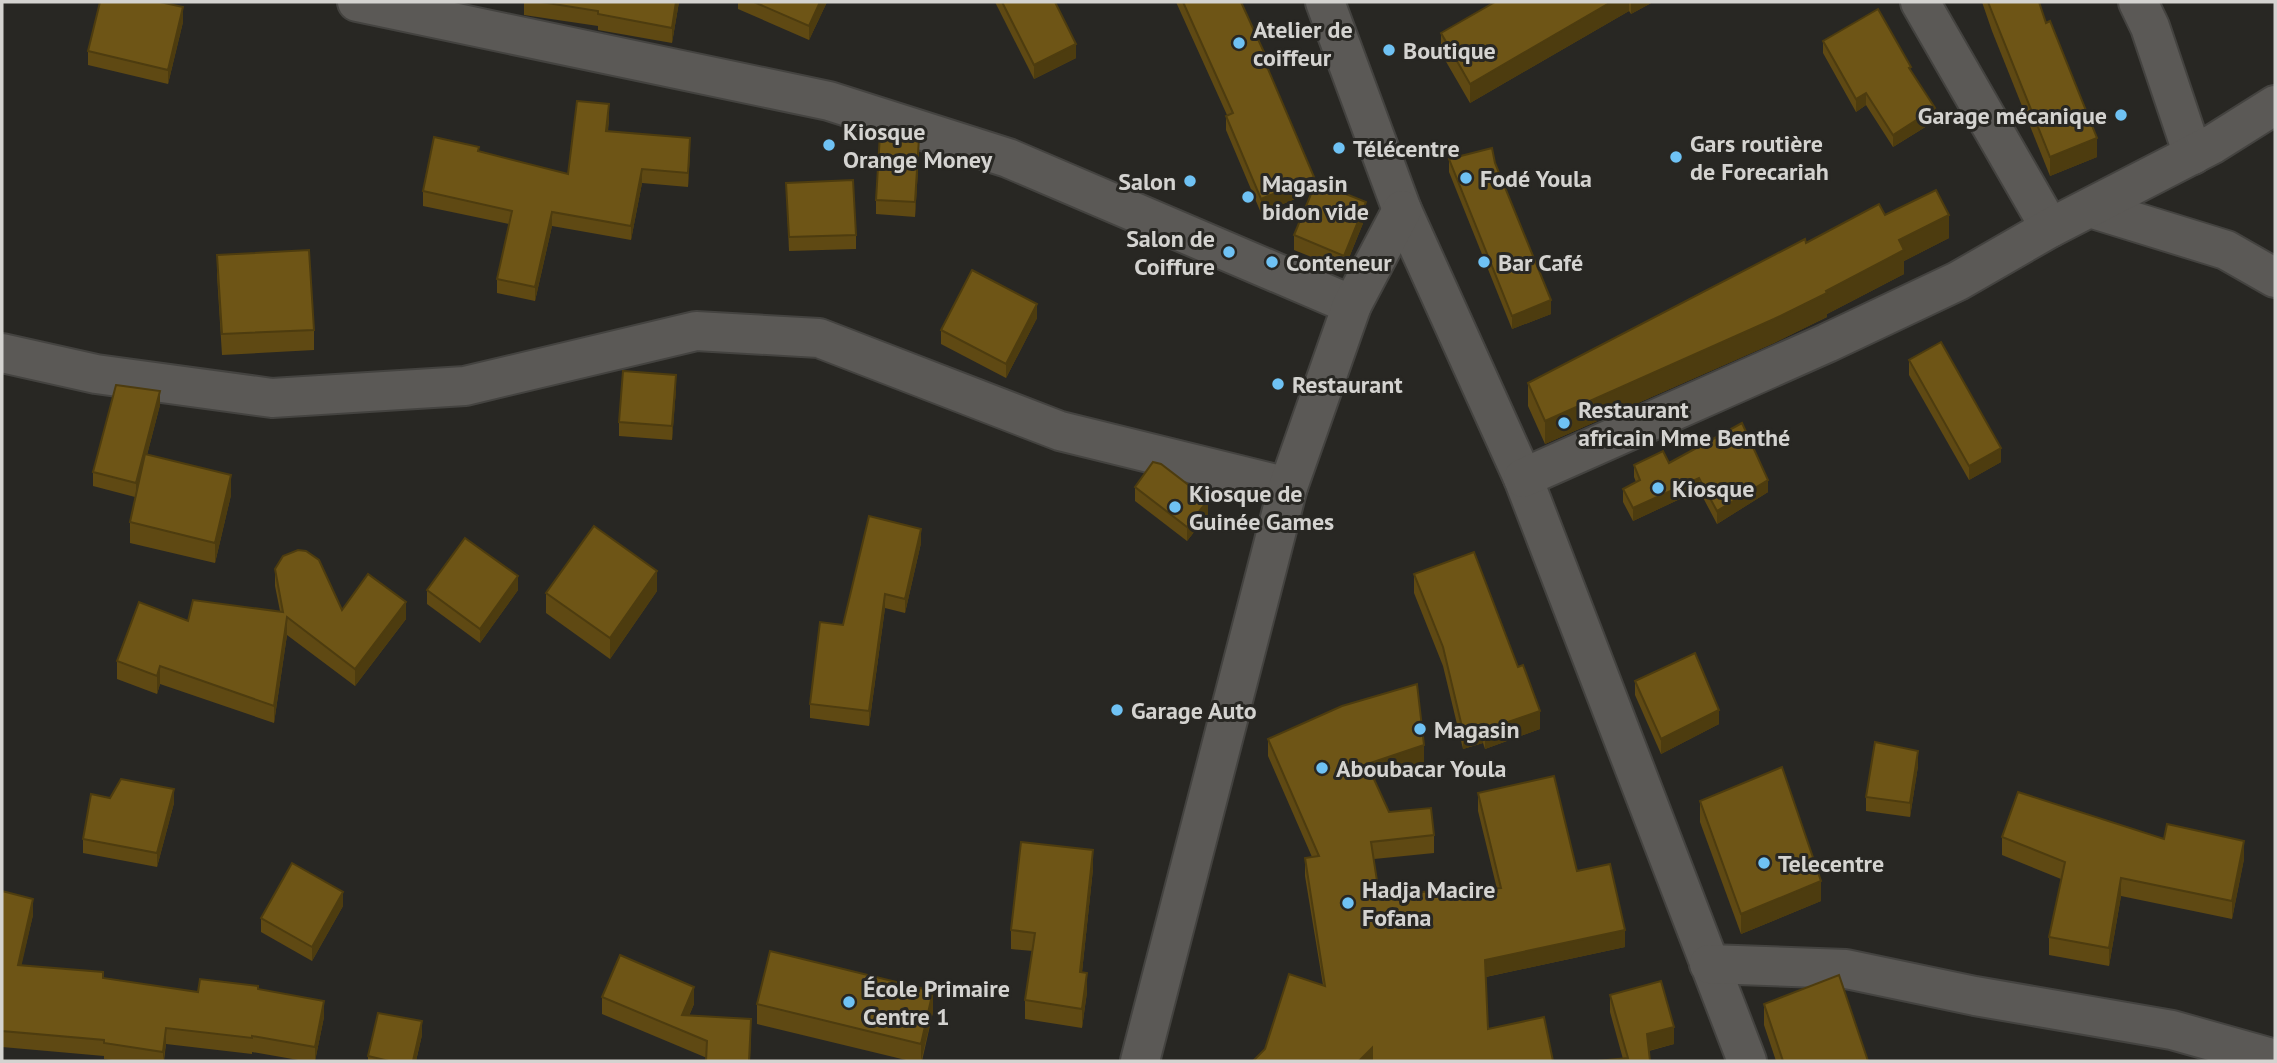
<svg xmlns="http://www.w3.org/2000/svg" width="2277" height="1063" viewBox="0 0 2277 1063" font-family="'PT Sans',sans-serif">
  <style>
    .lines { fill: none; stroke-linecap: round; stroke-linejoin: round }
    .minor-casing { stroke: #444340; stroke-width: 42 }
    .minor { stroke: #5b5956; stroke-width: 38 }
    .wall { fill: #5f4913 }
    .shaded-wall { fill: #4d3c0f }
    .building { fill: #6e5516; stroke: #4d3c0f; stroke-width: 2 }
    .poi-dot { fill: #6fc2f4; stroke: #282723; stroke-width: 2.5 }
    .labels { text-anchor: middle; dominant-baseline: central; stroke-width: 6; stroke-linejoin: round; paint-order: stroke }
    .poi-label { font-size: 24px; font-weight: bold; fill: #d4d3d0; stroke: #282723; text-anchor: start }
  </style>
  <rect width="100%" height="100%" fill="#282723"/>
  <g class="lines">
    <defs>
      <g id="minor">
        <path d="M357,2L829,101L1008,158L1352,305"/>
        <path d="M1325,2L1402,210L1523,478L1747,1061"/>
        <path d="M1920,2L2050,228"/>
        <path d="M2138,2L2150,27L2193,155"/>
        <path d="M2090,208L2226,250L2275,278"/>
        <path d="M2,353L96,374L272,398L465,386L696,331L819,338L1060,431L1288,487"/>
        <path d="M1523,478L1827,343L1958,281L2050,228L2213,144L2275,105"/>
        <path d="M1709,964L1846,969L1975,996L2172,1030L2275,1059"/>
        <path d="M1140,1061L1288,487L1352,305L1402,210"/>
      </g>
    </defs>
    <use href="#minor" class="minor-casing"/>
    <use href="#minor" class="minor"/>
  </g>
  <g class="wall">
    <path d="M524,2H679L672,43L598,30V26L524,15Z"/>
    <path d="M738,2H827L809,40L738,9Z"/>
    <path d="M995,2H1055L1076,58L1034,79Z"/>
    <path d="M1176,2H1241L1314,186L1366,216L1344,270L1294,250V235L1312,192L1261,213L1226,130V116L1227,115Z"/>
    <path d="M1495,2H1653L1631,14L1629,11L1470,103L1441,53V33Z"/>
    <path d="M1982,2H2039L2046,23L2097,157L2050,176L1992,31Z"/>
    <path d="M183,22L168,84L88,65V51Z"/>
    <path d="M1823,41L1911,72L1935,121L1893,147L1866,105L1856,112L1823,53Z"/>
    <path d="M609,119L608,131L690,152L688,187L642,183L631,240L552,226L535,301L497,293V279L509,224L423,206V191L479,151L568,174Z"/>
    <path d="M919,153L915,217L876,214V200Z"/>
    <path d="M1449,159L1495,163L1551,314L1512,329L1449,172Z"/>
    <path d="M786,183L856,235V249L789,251Z"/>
    <path d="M1885,215L1949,238L1904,261V274L1827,314V317L1774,343L1545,444L1528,406V383L1806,243Z"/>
    <path d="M217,255L314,330V350L222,355L217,275Z"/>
    <path d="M1037,318L1006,378L941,344V330Z"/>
    <path d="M1909,360L2001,462L1969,480L1909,375Z"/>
    <path d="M676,389L672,440L619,436V422Z"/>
    <path d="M160,405L147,455L231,495L215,563L130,543V522L135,497L93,486V472Z"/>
    <path d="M1634,465L1768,492L1717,524L1699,490L1633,521L1623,502V489L1636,482L1634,477Z"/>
    <path d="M1135,487L1208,514L1187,541L1135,501Z"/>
    <path d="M921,543L905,613L885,608L869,726L810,718V704L843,625Z"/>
    <path d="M275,569L342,610L406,619L355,686L287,635L274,723L160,684L157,694L117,679V661L188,621L280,611L275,586Z"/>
    <path d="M1414,574L1540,729L1485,749L1483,743L1463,749L1443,666L1414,593Z"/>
    <path d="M427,590H518L480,643L427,604Z"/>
    <path d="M657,591L610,659L546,613V593Z"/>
    <path d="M1635,681L1719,724L1661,754L1635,695Z"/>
    <path d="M1268,739L1424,762L1374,779L1389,812L1434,835V853L1374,859L1379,894L1497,889L1478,811V793L1577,871L1625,947L1486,977L1488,1029L1553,1061L1323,985L1305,876V858L1312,857L1268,756Z"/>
    <path d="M1918,766L1910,817L1866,811V797Z"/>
    <path d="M110,798L174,803L157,867L83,853V839Z"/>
    <path d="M1700,801L1821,901L1741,934L1700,822Z"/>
    <path d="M2002,837L2164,839L2244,859L2232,919L2121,896L2109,966L2049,955V937L2061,879L2002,855Z"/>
    <path d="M1093,869L1082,972L1087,992L1082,1028L1025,1019V1000L1033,951L1011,949V930Z"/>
    <path d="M2,891L33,915L21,965L198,992L258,989L324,1017L315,1061H304L252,1052V1054L166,1044L164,1061H119L104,1059V1056L2,1047Z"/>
    <path d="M343,906L312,961L261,932V918Z"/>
    <path d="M1610,995L1674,1044L1649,1051L1650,1061L1623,1059L1610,1012Z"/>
    <path d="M602,997L694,1004L689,1016L751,1036L750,1061H706L707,1058L602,1014Z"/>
    <path d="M757,1004L933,1012L922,1061H910L757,1024Z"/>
    <path d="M1764,1004L1868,1061H1776L1764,1025Z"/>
    <path d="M422,1035L416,1061H368V1056Z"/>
  </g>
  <g class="shaded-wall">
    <path d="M676,2H679L672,43V28Z"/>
    <path d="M820,2H827L809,40V26Z"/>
    <path d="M1611,2H1629V11L1470,103V84Z"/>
    <path d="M1631,2H1653L1631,14Z"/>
    <path d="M183,7V22L168,84V70Z"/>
    <path d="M1076,44V58L1034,79V65Z"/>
    <path d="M1866,93V105L1856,112V99Z"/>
    <path d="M609,104V119L606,145V131Z"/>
    <path d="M1935,108V121L1893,147V135Z"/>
    <path d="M690,138V152L688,187V173Z"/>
    <path d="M919,138V153L915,217V202Z"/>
    <path d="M2097,138V157L2050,176V157Z"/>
    <path d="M642,169V183L631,240V226Z"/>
    <path d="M1314,177V191L1261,213V199Z"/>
    <path d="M1366,202V216L1344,270V256Z"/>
    <path d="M552,212V226L535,301V287Z"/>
    <path d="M1949,215V238L1904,261V274L1827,314V317L1774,343L1545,444V421L1826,291L1899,240Z"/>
    <path d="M1551,300V314L1512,329V316Z"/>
    <path d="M1037,304V318L1006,378V364Z"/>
    <path d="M676,375V389L672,440V426Z"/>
    <path d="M160,391V405L136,497V483Z"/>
    <path d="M2001,448V462L1969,480V466Z"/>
    <path d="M231,475V495L215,563V543Z"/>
    <path d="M1699,478V490L1633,521V508Z"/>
    <path d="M1768,480V492L1717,524V511Z"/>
    <path d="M1208,500V514L1187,541V527Z"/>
    <path d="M921,529V543L905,613V599Z"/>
    <path d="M657,571V591L610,659V638Z"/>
    <path d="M518,576V590L480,643V629Z"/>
    <path d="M885,594V608L869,726V711Z"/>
    <path d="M406,602V619L355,686V669Z"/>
    <path d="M3,609V623L2,629V615Z"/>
    <path d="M287,617V635L274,723V706Z"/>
    <path d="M160,666V684L157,694V676Z"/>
    <path d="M1719,710V724L1661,754V739Z"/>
    <path d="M1540,711V729L1485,749V730Z"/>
    <path d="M1483,724V743L1463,749V731Z"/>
    <path d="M1424,745V762L1367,781V764Z"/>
    <path d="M1918,751V766L1910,817V803Z"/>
    <path d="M174,789V803L157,867V853Z"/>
    <path d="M2244,841V859L2232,919V901Z"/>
    <path d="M1093,850V869L1080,991V972Z"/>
    <path d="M2121,878V896L2109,966V948Z"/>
    <path d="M1821,881V901L1741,934V914Z"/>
    <path d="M343,892V906L312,961V947Z"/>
    <path d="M33,899V915L18,981V965Z"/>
    <path d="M1625,930V947L1485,977V960Z"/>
    <path d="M1087,973V992L1082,1028V1009Z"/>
    <path d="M694,987V1004L682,1032V1015Z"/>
    <path d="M933,991V1012L921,1061V1044Z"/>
    <path d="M324,1001V1017L315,1061V1047Z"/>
    <path d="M422,1021V1035L416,1061H413Z"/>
    <path d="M1674,1027V1044L1647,1051V1034Z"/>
    <path d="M166,1028V1044L163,1061V1052Z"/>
    <path d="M1372,1048V1061H1359Z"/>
  </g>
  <g class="building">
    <path d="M100,2H160L183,7L168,70L88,51Z"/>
    <path d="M541,2H676L672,28L598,14V11Z"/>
    <path d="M754,2H820L809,26Z"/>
    <path d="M1002,2H1055L1076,44L1034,65Z"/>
    <path d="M1183,2H1241L1268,61L1265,62L1314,177L1261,199L1226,116L1233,113Z"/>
    <path d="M1495,2H1611L1470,84L1441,33Z"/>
    <path d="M1988,2H2039L2046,23L2050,21L2097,138L2050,157Z"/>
    <path d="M1878,9L1911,67L1909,68L1935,108L1893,135L1866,93L1856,99L1823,41Z"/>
    <path d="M577,101L609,104L606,131L690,138L688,173L642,169L631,226L552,212L535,287L497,279L512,211L423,191L434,137L479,147L478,151L568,174Z"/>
    <path d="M880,134L919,138L915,202L876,200Z"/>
    <path d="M1492,148L1495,163L1551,300L1512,316L1449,159Z"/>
    <path d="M853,180L856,235L789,237L786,183Z"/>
    <path d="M1316,182L1366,202L1344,256L1294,235Z"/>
    <path d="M1936,190L1949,215L1899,240L1904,250L1826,291L1827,293L1774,319L1545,421L1528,383L1805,239L1806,243L1879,204L1885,215Z"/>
    <path d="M309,250L314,330L222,334L217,255Z"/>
    <path d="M972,270L1037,304L1006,364L941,330Z"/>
    <path d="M1941,342L2001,448L1969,466L1909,360Z"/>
    <path d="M623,371L676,375L672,426L619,422Z"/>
    <path d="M116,385L160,391L136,483L93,472Z"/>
    <path d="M1742,423L1768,480L1717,511L1699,478L1633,508L1623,489L1640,480L1634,465L1663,451L1669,463Z"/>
    <path d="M145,454L231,475L215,543L130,522Z"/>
    <path d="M1153,462L1161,464L1208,500L1187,527L1135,487Z"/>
    <path d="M869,516L921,529L905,599L885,594L869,711L810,704L820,622L843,625Z"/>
    <path d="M594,526L657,571L610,638L546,593Z"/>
    <path d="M465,538L518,576L480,629L427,590Z"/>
    <path d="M298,550L306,551L319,560L342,610L368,574L406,602L355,669L287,617L274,706L160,666L157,676L117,661L139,602L188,621L193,600L283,612L275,569L283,556Z"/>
    <path d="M1474,552L1518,667L1523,665L1540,711L1485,730L1483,724L1463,731L1443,647L1414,574Z"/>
    <path d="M1695,653L1719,710L1661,739L1635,681Z"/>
    <path d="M1417,684L1424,745L1367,764L1389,812L1431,808L1434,835L1371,842L1379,894L1501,888L1478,793L1554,776L1577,871L1610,864L1625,930L1485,960L1488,1029L1544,1017L1553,1061H1372V1048L1359,1061H1253L1265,1049L1289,974L1325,986L1305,858L1319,856L1268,739L1342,706Z"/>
    <path d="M1875,742L1918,751L1910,803L1866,797Z"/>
    <path d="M1782,767L1821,881L1741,914L1700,801Z"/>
    <path d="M121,779L174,789L157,853L83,839L91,794L110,798Z"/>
    <path d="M2018,792L2164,839L2167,824L2244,841L2232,901L2121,878L2109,948L2049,937L2065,862L2002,837Z"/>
    <path d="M1021,842L1093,850L1080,972L1087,973L1082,1009L1025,1000L1035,933L1011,930Z"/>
    <path d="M292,863L343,892L312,947L261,918Z"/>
    <path d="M2,891L33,899L18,965L103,972V978L198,992L200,979L258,986V989L324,1001L315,1047L252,1036V1038L166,1028L163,1052L104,1043V1040L2,1031Z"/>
    <path d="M770,951L933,991L921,1044L757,1004Z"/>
    <path d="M620,955L694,987L682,1015L751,1019L749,1061H706L707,1041L602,997Z"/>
    <path d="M1839,975L1868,1061H1783L1764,1004Z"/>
    <path d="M1661,981L1674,1027L1647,1034L1650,1061H1597L1628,1058L1610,995Z"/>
    <path d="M378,1013L422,1021L413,1061H389L368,1056Z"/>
  </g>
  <g class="poi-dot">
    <circle cx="1239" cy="43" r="7"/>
    <circle cx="1389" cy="50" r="7"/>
    <circle cx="2121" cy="115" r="7"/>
    <circle cx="829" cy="145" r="7"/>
    <circle cx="1339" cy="148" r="7"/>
    <circle cx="1676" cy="157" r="7"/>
    <circle cx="1466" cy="178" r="7"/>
    <circle cx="1190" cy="181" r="7"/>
    <circle cx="1248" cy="197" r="7"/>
    <circle cx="1229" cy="252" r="7"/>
    <circle cx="1272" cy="262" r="7"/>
    <circle cx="1484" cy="262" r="7"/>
    <circle cx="1278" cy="384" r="7"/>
    <circle cx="1564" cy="423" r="7"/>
    <circle cx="1658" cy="488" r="7"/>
    <circle cx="1175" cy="507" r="7"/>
    <circle cx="1117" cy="710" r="7"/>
    <circle cx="1420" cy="729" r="7"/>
    <circle cx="1322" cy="768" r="7"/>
    <circle cx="1764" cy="863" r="7"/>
    <circle cx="1348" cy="903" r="7"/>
    <circle cx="849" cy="1002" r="7"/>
  </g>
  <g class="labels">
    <g class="poi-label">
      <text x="1253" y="29">Atelier de<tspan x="1253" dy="28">coiffeur</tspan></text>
      <text x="1403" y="50">Boutique</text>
      <text x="2107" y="115" text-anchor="end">Garage mécanique</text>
      <text x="843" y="131">Kiosque<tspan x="843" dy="28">Orange Money</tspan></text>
      <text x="1690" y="143">Gars routière<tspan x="1690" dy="28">de Forecariah</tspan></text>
      <text x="1353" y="148">Télécentre</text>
      <text x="1480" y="178">Fodé Youla</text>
      <text x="1176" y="181" text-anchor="end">Salon</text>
      <text x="1262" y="183">Magasin<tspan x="1262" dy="28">bidon vide</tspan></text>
      <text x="1215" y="238" text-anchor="end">Salon de<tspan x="1215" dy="28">Coiffure</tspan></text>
      <text x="1286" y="262">Conteneur</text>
      <text x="1498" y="262">Bar Café</text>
      <text x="1292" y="384">Restaurant</text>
      <text x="1578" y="409">Restaurant<tspan x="1578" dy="28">africain Mme Benthé</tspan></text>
      <text x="1672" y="488">Kiosque</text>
      <text x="1189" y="493">Kiosque de<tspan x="1189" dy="28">Guinée Games</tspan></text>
      <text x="1131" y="710">Garage Auto</text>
      <text x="1434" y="729">Magasin</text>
      <text x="1336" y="768">Aboubacar Youla</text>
      <text x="1778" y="863">Telecentre</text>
      <text x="1362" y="889">Hadja Macire<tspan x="1362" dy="28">Fofana</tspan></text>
      <text x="863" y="988">École Primaire<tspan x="863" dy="28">Centre 1</tspan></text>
    </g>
  </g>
  <rect width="2277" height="1063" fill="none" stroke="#d4d3d0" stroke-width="7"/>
</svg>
